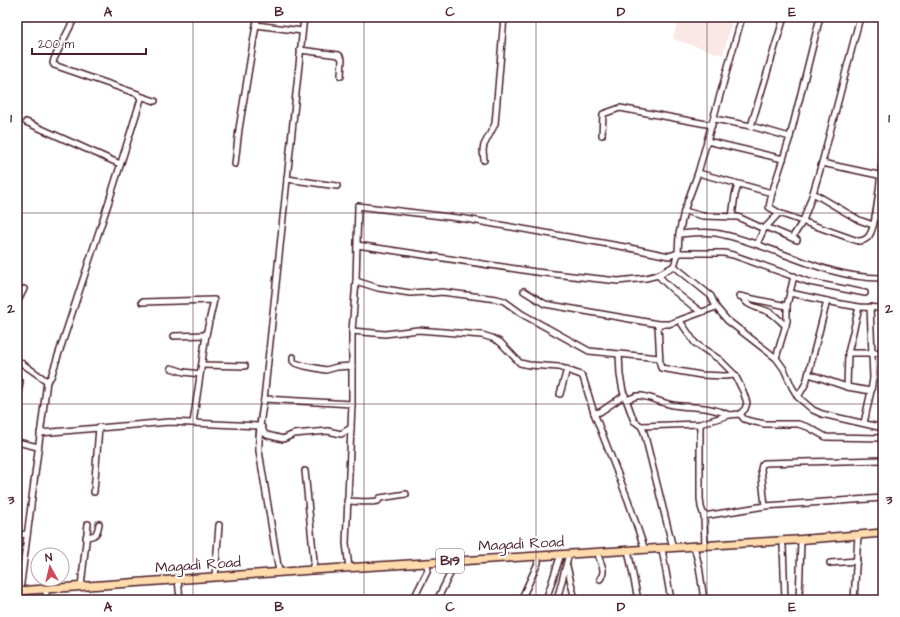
<svg xmlns="http://www.w3.org/2000/svg" width="900" height="617" viewBox="0 0 900 617" font-family="'Architects Daughter',sans-serif">
  <style>
    .built { fill: #fae8e7 }
    .lines { fill: none; stroke-linecap: round; stroke-linejoin: round }
    .minor-casing { stroke: #4a1f2b; stroke-width: 8 }
    .highway-casing { stroke: #4a1f2b; stroke-width: 10 }
    .minor { stroke: #fff; stroke-width: 5 }
    .highway { stroke: #fedbac; stroke-width: 7 }
    .grid { fill: none; stroke: #4a1f2b; stroke-width: 1; stroke-opacity: 0.55 }
    .labels { text-anchor: middle; dominant-baseline: central; stroke-width: 4; stroke-linejoin: round; paint-order: stroke }
    .shield { fill: #fff; stroke: #80626b; stroke-width: 1 }
    .shield-label { font-size: 14px; font-weight: bold; fill: #4a1f2b }
    .street-label { font-size: 15px; fill: #4a1f2b; stroke: #fff }
    .neatline { fill: none; stroke: #4a1f2b; stroke-width: 1.5 }
    .grid-label { font-size: 13px; text-anchor: middle; font-weight: bold; fill: #4a1f2b }
  </style>
  <rect width="100%" height="100%" fill="#fff"/>
  <filter id="ink" filterUnits="userSpaceOnUse"><feTurbulence type="fractalNoise" baseFrequency=".025" numOctaves="2"/><feDisplacementMap in="SourceGraphic" scale="8" xChannelSelector="R" yChannelSelector="G"/><feConvolveMatrix kernelMatrix="1 2 1 2 8 2 1 2 1" color-interpolation-filters="sRGB"/></filter>
  <g filter="url(#ink)">
    <path class="built" d="M679,17H733L723,55L673,39Z"/>
    <g class="lines">
      <defs>
        <g id="minor">
          <path d="M258,17L256,25L302,31"/>
          <path d="M820,17L790,137L772,193L769,207L779,213L858,241C862,241 866,240 869,236C878,223 880,173 883,155"/>
          <path d="M300,50L339,55L342,59L341,76"/>
          <path d="M140,96L155,101"/>
          <path d="M714,119L751,126L790,137"/>
          <path d="M26,122L120,164"/>
          <path d="M751,126L784,17"/>
          <path d="M602,135L603,114L620,108L712,125"/>
          <path d="M707,141L783,159"/>
          <path d="M484,160L483,150L484,145L495,124L504,17"/>
          <path d="M822,163L883,176"/>
          <path d="M235,164L239,129L256,25"/>
          <path d="M698,173L772,193"/>
          <path d="M287,179L337,186"/>
          <path d="M813,193L859,220L873,225"/>
          <path d="M684,211L703,216L738,217L764,229"/>
          <path d="M875,216H883"/>
          <path d="M732,217L735,195L738,185"/>
          <path d="M766,227L797,240"/>
          <path d="M679,234C694,233 710,231 725,235C778,247 827,279 883,278"/>
          <path d="M792,238L803,221L813,193L822,163L860,17"/>
          <path d="M757,244L764,229L779,213"/>
          <path d="M357,245L536,272L618,281L646,278L658,275L674,266L678,253L679,234L684,211L698,173L742,17"/>
          <path d="M674,266L711,296L716,307L727,320L776,358L784,369L792,387L798,397L813,410L822,414L883,428"/>
          <path d="M658,275C670,289 686,301 701,312"/>
          <path d="M356,281L378,288L410,293L427,292L432,293L442,292L497,299L504,301L522,314L589,351L659,358"/>
          <path d="M524,291L545,304L658,324H669L716,307"/>
          <path d="M790,293L841,304L859,307L883,308"/>
          <path d="M739,296L787,306"/>
          <path d="M743,297C746,307 762,308 771,313C776,316 781,322 786,326"/>
          <path d="M142,302L214,300L206,335L193,423"/>
          <path d="M17,303L24,289"/>
          <path d="M658,324L660,364L661,368L701,375L725,376L735,375"/>
          <path d="M352,331L385,334L418,330L482,335L492,338L500,342L520,363L529,365L559,367L581,375L583,377L594,413L628,500L645,550"/>
          <path d="M174,336L206,335"/>
          <path d="M848,353H872L883,352"/>
          <path d="M619,354L620,375L623,391L634,421L641,426L700,424L729,415L740,414L745,409L747,403L743,391L735,375L720,360L695,343L680,321"/>
          <path d="M293,357V361L295,363L305,366L326,370L337,367L352,366"/>
          <path d="M776,358L787,321V305L794,276"/>
          <path d="M17,360L47,381L20,591"/>
          <path d="M202,365L245,366"/>
          <path d="M171,368L184,372L200,374"/>
          <path d="M809,374L847,387L871,391"/>
          <path d="M47,381L51,377L109,201L141,99L138,94L54,65L53,63L54,59L75,17"/>
          <path d="M847,387L848,353L859,307"/>
          <path d="M560,394L567,369"/>
          <path d="M798,397L806,383L827,301"/>
          <path d="M17,399L20,382"/>
          <path d="M264,399L352,404"/>
          <path d="M626,400L637,396H642C653,398 662,403 673,405C692,408 711,406 729,415"/>
          <path d="M594,413L600,412L625,395"/>
          <path d="M740,414L744,419L750,421L765,424H798L808,427L826,437L883,438"/>
          <path d="M864,423L871,391L873,378L870,307"/>
          <path d="M700,424V498L701,507L704,516L705,546"/>
          <path d="M641,426L644,432L673,548"/>
          <path d="M262,427L264,433L267,435L283,439L294,434L328,431L341,434L351,428"/>
          <path d="M40,433L169,422L259,426"/>
          <path d="M17,442L38,447"/>
          <path d="M305,471L314,561L312,570"/>
          <path d="M94,492L99,427"/>
          <path d="M347,501C358,501 367,503 378,501L380,498L406,494"/>
          <path d="M765,506L761,469L762,465L764,463L883,460"/>
          <path d="M704,516L765,506L883,498"/>
          <path d="M17,535L27,534"/>
          <path d="M86,537C97,536 97,534 99,524"/>
          <path d="M694,546L699,566L704,600"/>
          <path d="M783,546L785,600"/>
          <path d="M662,549L671,600"/>
          <path d="M628,550L638,600"/>
          <path d="M598,552C598,562 608,569 600,579"/>
          <path d="M830,563L857,561"/>
          <path d="M567,566L575,600"/>
          <path d="M349,568L346,543L352,404V331L356,281L358,206L466,219L625,247L669,256L678,253H724L733,255L809,282L865,293"/>
          <path d="M279,572L259,451C258,433 261,416 264,399L304,17"/>
          <path d="M215,577L219,525"/>
          <path d="M178,579L180,600"/>
          <path d="M81,586L88,524"/>
          <path d="M46,589V600"/>
          <path d="M413,600L428,570L426,563"/>
          <path d="M437,600L453,568V561"/>
          <path d="M521,600L538,563V556"/>
          <path d="M546,600L561,554"/>
          <path d="M557,600L569,554"/>
          <path d="M799,600L801,540"/>
          <path d="M841,600L854,599"/>
          <path d="M854,600L858,535"/>
        </g>
        <path id="highway" d="M17,591L312,570L795,540L883,533"/>
      </defs>
      <use href="#minor" class="minor-casing"/>
      <use href="#highway" class="highway-casing"/>
      <use href="#minor" class="minor"/>
      <use href="#highway" class="highway"/>
    </g>
  </g>
  <path class="grid" d="M193,17V600M364,17V600M536,17V600M707,17V600M17,213H883M17,404H883"/>
  <g class="labels">
    <rect class="shield" x="436" y="549" width="28" height="24" rx="3"/>
    <g class="shield-label">
      <text x="450" y="561">B19</text>
    </g>
    <g class="street-label">
      <text transform="translate(521 544) rotate(-3)">Magadi Road</text>
      <text transform="translate(198 565) rotate(-4)">Magadi Road</text>
    </g>
  </g>
  <rect width="900" height="617" fill="none" stroke="#fff" stroke-width="44"/>
  <g transform="translate(50 567) rotate(352)"><circle r="19" fill="#ffffff" stroke="#b7a5aa"/>
  <path d="M0-3L7 15L0 10L-7 15Z" fill="#d1495b"/>
  <text y="-6" font-size="11" font-weight="bold" text-anchor="middle" fill="#4a1f2b">N</text>
  </g>
  <path d="M32 48v6h114v-6" fill="none" stroke="#4a1f2b" stroke-width="2"/>
  <text x="38" y="48" font-size="12" fill="#4a1f2b" stroke="#ffffff" stroke-width="3" paint-order="stroke">200 m</text>
  <rect x="22" y="22" width="856" height="573" class="neatline"/>
  <g class="grid-label">
    <text x="108" y="16">A</text>
    <text x="279" y="16">B</text>
    <text x="450" y="16">C</text>
    <text x="621" y="16">D</text>
    <text x="792" y="16">E</text>
    <text x="11" y="122">1</text>
    <text x="889" y="122">1</text>
    <text x="11" y="313">2</text>
    <text x="889" y="313">2</text>
    <text x="11" y="504">3</text>
    <text x="889" y="504">3</text>
    <text x="108" y="611">A</text>
    <text x="279" y="611">B</text>
    <text x="450" y="611">C</text>
    <text x="621" y="611">D</text>
    <text x="792" y="611">E</text>
  </g>
</svg>
